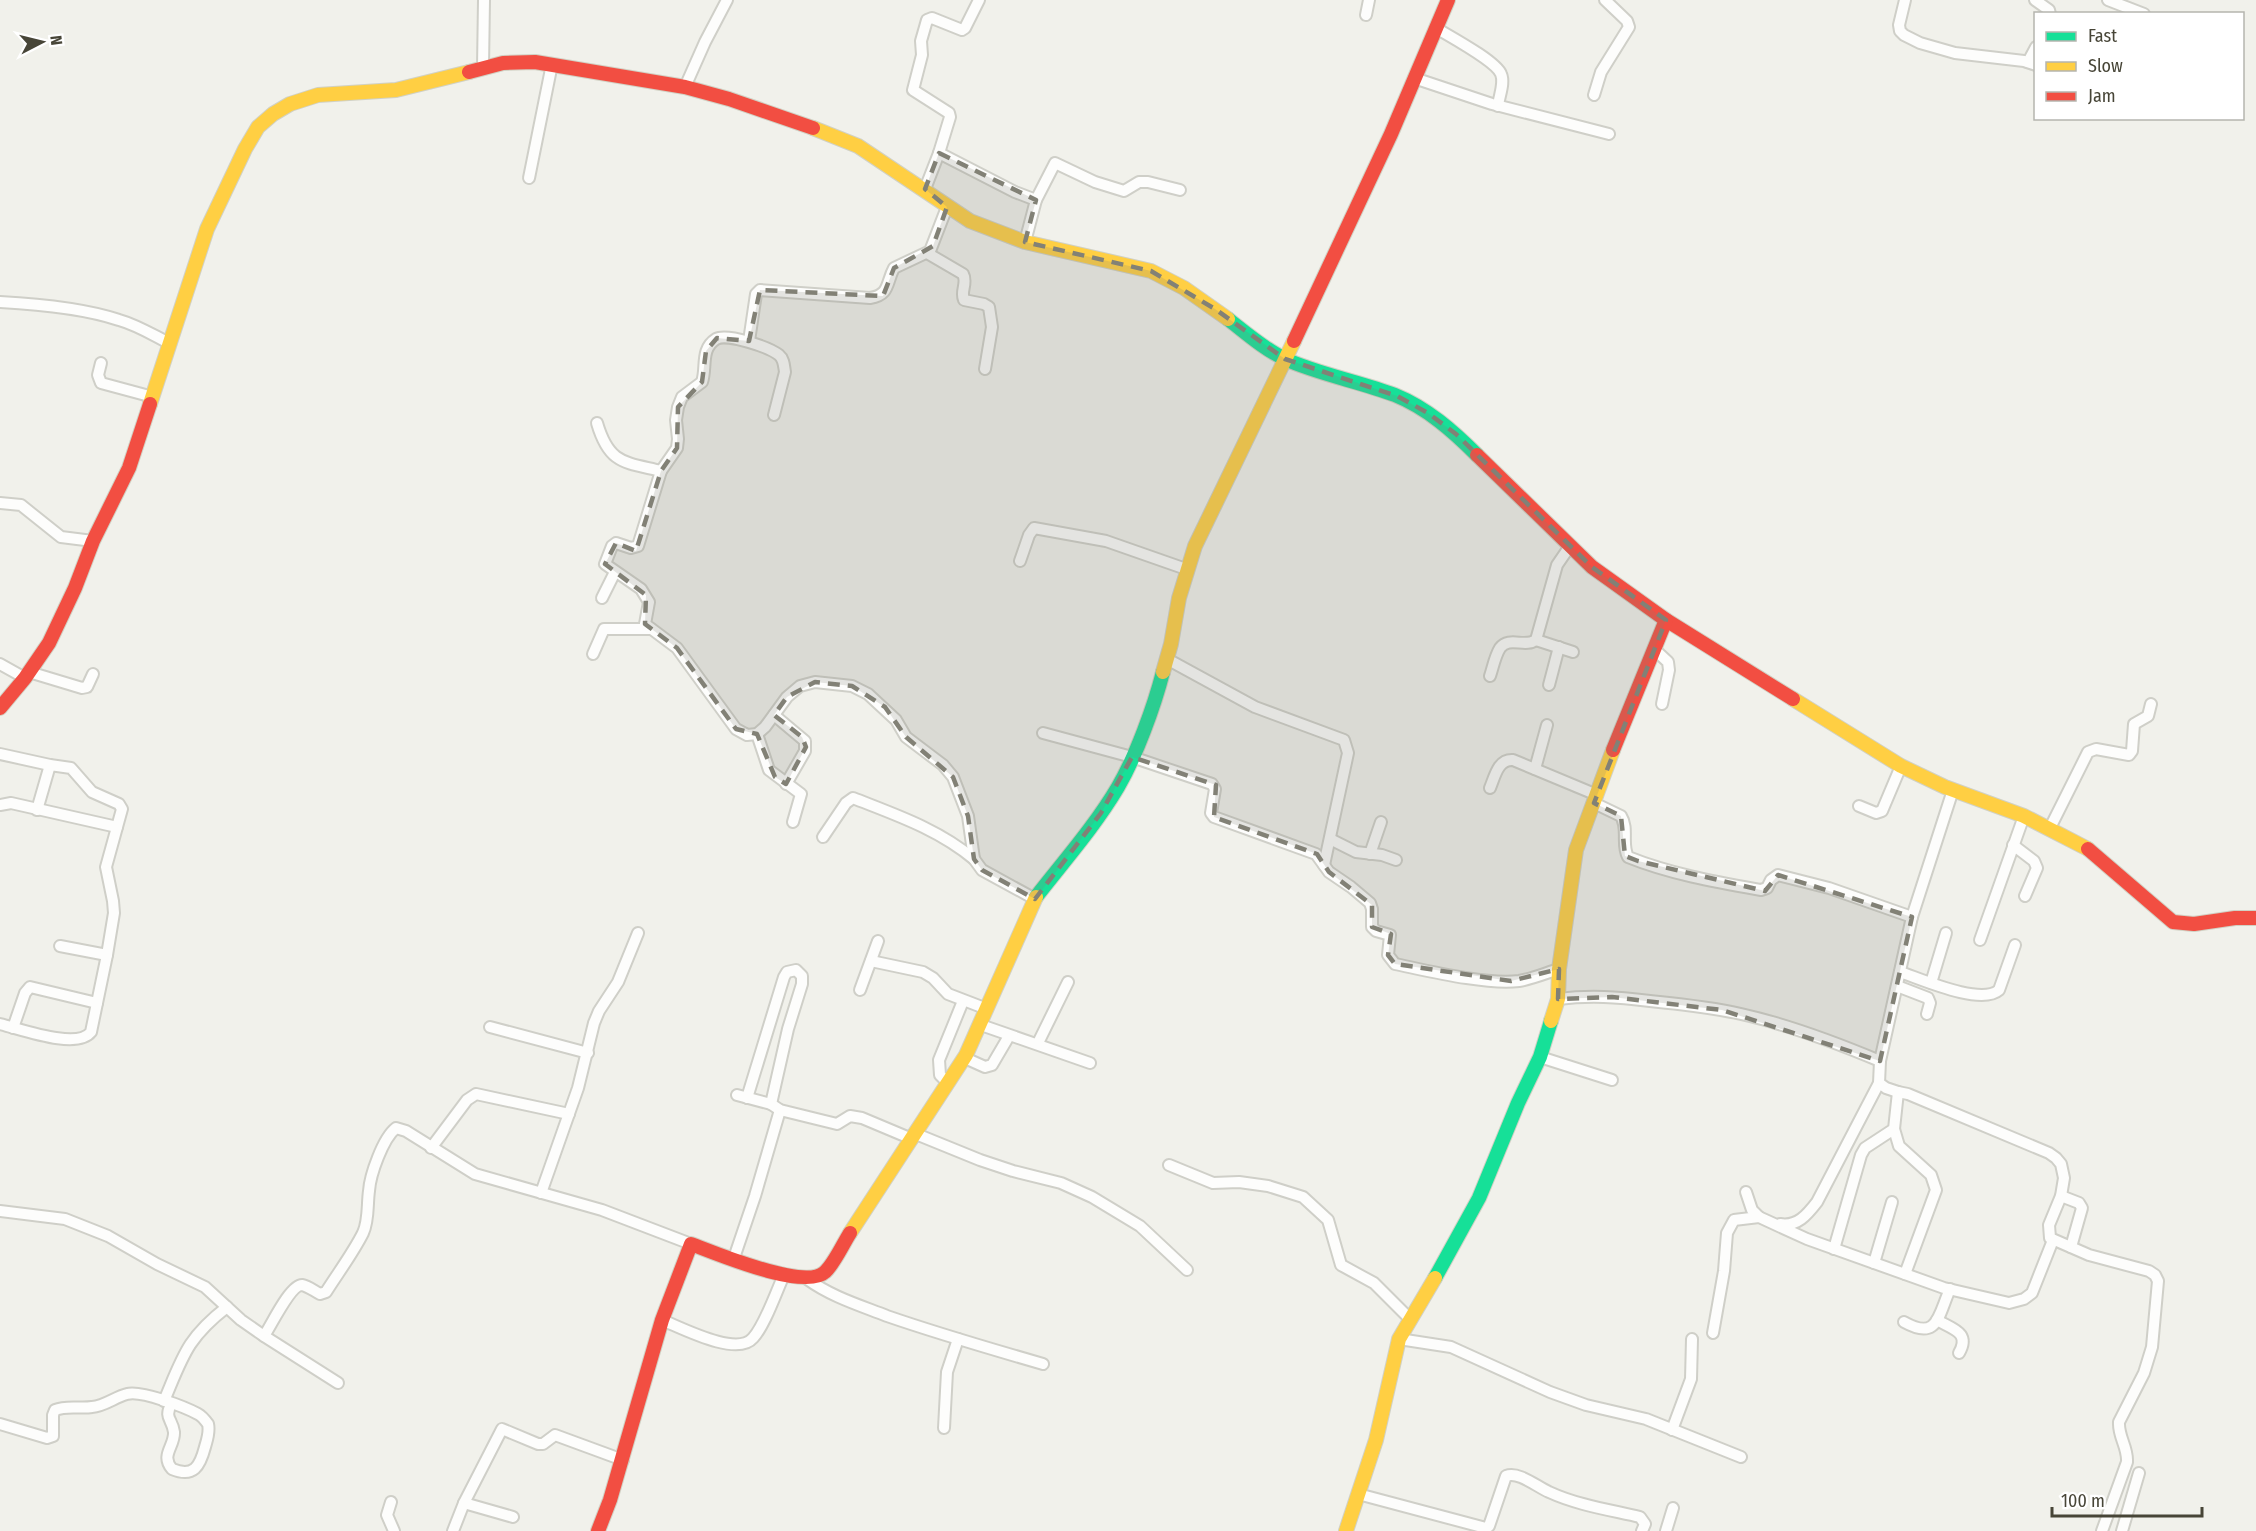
<svg xmlns="http://www.w3.org/2000/svg" width="2256" height="1531" viewBox="0 0 2256 1531" font-family="'Fira Sans Condensed',sans-serif">
  <style>
    .lines { fill: none; stroke-linecap: round; stroke-linejoin: round }
    .street-casing { stroke: #cfcfc8; stroke-width: 14 }
    .fast-casing { stroke: #d1d1c4; stroke-width: 16 }
    .slow-casing { stroke: #d1d1c4; stroke-width: 16 }
    .jam-casing { stroke: #d1d1c4; stroke-width: 16 }
    .street { stroke: #fdfdfc; stroke-width: 10 }
    .fast { stroke: #16e098; stroke-width: 14 }
    .slow { stroke: #ffcf43; stroke-width: 14 }
    .jam { stroke: #f24e42; stroke-width: 14 }
    .marked { fill: #828176; fill-opacity: 0.2; stroke: #828176; stroke-width: 4.5; stroke-dasharray: 12 8; stroke-linejoin: round }
  </style>
  <rect width="100%" height="100%" fill="#f1f1eb"/>
  <g class="lines">
    <defs>
      <g id="street">
        <path d="M1905,0L1899,25L1900,31L1904,35L1920,43L1955,53L2024,61L2036,65"/>
        <path d="M2035,0L2049,10L2050,14"/>
        <path d="M2108,0L2144,14"/>
        <path d="M1366,15L1369,0"/>
        <path d="M1436,28C1449,36 1496,61 1501,74C1505,83 1499,96 1498,106"/>
        <path d="M2028,62L2036,47"/>
        <path d="M483,67L484,0"/>
        <path d="M1414,78L1492,104L1609,134"/>
        <path d="M685,87L705,42L727,0"/>
        <path d="M1594,95L1601,72L1629,27L1627,21L1605,0"/>
        <path d="M939,153L1015,192L1036,200"/>
        <path d="M529,178L552,64"/>
        <path d="M925,189L939,153L950,117L949,113L913,90L922,55L921,41L927,20L932,18L962,30L965,28L979,0"/>
        <path d="M1025,242L1036,200L1055,163L1095,182L1124,191L1139,182H1148L1180,190"/>
        <path d="M927,253L963,274C968,283 960,291 964,300L984,304L989,307L992,327L985,369"/>
        <path d="M0,302C37,304 83,308 119,320C137,325 153,335 169,343"/>
        <path d="M749,341L756,294L760,290L870,298C890,295 886,283 894,268L930,251L947,207"/>
        <path d="M101,363L98,375L101,383L153,397"/>
        <path d="M774,415L785,372C784,366 784,359 779,355C769,347 727,333 716,339C700,349 707,368 702,382L682,397L678,407L676,420L678,439L677,448L661,471L638,546L631,548L616,543L612,546L605,564L641,589L649,602L645,624L677,648L736,729L747,735L757,734L765,727L787,697L800,686L815,682L852,686L868,694L896,720L906,737L943,765L953,777L968,816L974,859L982,870L1035,899"/>
        <path d="M597,423C609,464 624,462 661,471"/>
        <path d="M0,503L21,505L61,537L93,541"/>
        <path d="M1020,561L1029,535L1034,528L1106,541L1186,569"/>
        <path d="M602,598L615,572"/>
        <path d="M1536,640L1573,652"/>
        <path d="M1654,649L1668,662L1669,670L1662,704"/>
        <path d="M593,654L604,629H651"/>
        <path d="M1167,659L1255,707L1344,740L1348,753L1324,865"/>
        <path d="M0,664L25,678"/>
        <path d="M29,672L82,688L87,687L93,674"/>
        <path d="M1490,676C1493,667 1495,656 1500,648C1509,636 1525,648 1536,640L1557,565L1570,546"/>
        <path d="M1549,685L1559,647"/>
        <path d="M774,715L805,741V751L786,784"/>
        <path d="M1043,733L1132,757L1212,784L1215,789L1211,813L1214,817L1316,854L1329,872L1351,887L1370,903L1372,909V927L1376,931L1390,935L1388,955L1395,964C1429,971 1486,985 1519,981C1532,979 1546,973 1559,969"/>
        <path d="M757,734L769,770L801,794L793,822"/>
        <path d="M0,754L50,765L71,768L92,792L119,804L122,809L106,867L113,901L114,913L107,955L91,1032C77,1050 21,1029 0,1024"/>
        <path d="M1535,769L1547,725"/>
        <path d="M1490,788C1495,776 1498,759 1513,760L1597,795"/>
        <path d="M1594,803L1621,816C1629,829 1621,844 1628,857C1670,874 1716,882 1761,890L1767,888L1771,880L1778,875L1829,888L1912,917"/>
        <path d="M0,805L11,803L117,827"/>
        <path d="M1859,806L1876,813L1882,811L1901,766"/>
        <path d="M37,810L50,765"/>
        <path d="M2050,828L2088,752L2096,749L2129,755L2132,751L2134,724L2148,716L2151,704"/>
        <path d="M823,837L846,803L853,798C896,815 938,829 974,859"/>
        <path d="M1330,839L1356,852L1382,855L1396,860"/>
        <path d="M2013,845L2034,861L2037,868L2025,896"/>
        <path d="M1370,854L1381,822"/>
        <path d="M1980,940L2024,816"/>
        <path d="M60,946L107,955"/>
        <path d="M871,961L923,972L933,978L948,994L987,1009"/>
        <path d="M1900,972C1921,979 1981,1006 1999,990L2015,945"/>
        <path d="M1931,983L1946,933"/>
        <path d="M1897,986L1928,998L1930,1003L1927,1014"/>
        <path d="M860,990L878,941"/>
        <path d="M1558,999C1591,995 1617,997 1650,1001C1680,1004 1711,1007 1741,1014C1786,1024 1837,1043 1880,1061"/>
        <path d="M981,1025L1090,1063"/>
        <path d="M490,1027L588,1053"/>
        <path d="M13,1028L25,993L30,987L97,1003"/>
        <path d="M1038,1043L1068,982"/>
        <path d="M1540,1057L1612,1080"/>
        <path d="M965,1058L985,1067L992,1065L1009,1036"/>
        <path d="M948,1083L940,1075L939,1060L963,1001"/>
        <path d="M1898,1092L1908,1094L2049,1153L2056,1158L2061,1164L2064,1178L2061,1196L2049,1225L2050,1238L2089,1255L2149,1271L2155,1275L2158,1281L2152,1347L2144,1373L2119,1422C2118,1437 2128,1447 2127,1462L2102,1531"/>
        <path d="M737,1095L771,1104L780,1110L837,1124L850,1116L862,1118L912,1139"/>
        <path d="M747,1098L784,977L787,972L796,970L802,976V984L788,1029L771,1104"/>
        <path d="M1894,1129L1899,1146L1931,1175L1936,1190L1905,1274"/>
        <path d="M916,1134L980,1160L1013,1171L1061,1183L1092,1197L1140,1226L1187,1270"/>
        <path d="M431,1148L467,1100L476,1094L569,1114"/>
        <path d="M1169,1165L1213,1183L1239,1182L1268,1186L1303,1197L1328,1220L1341,1265L1374,1283L1410,1319"/>
        <path d="M1746,1192L1752,1210L1759,1217"/>
        <path d="M541,1193L578,1088L594,1023L599,1011L618,982L638,933"/>
        <path d="M2061,1196L2079,1203L2082,1208L2071,1247"/>
        <path d="M0,1211L65,1219L108,1236L157,1264L205,1287L241,1320L264,1336C271,1326 290,1285 302,1285C308,1286 314,1291 320,1294L326,1292C338,1273 353,1253 363,1233C369,1220 367,1205 369,1191C370,1175 383,1138 396,1128L406,1131L475,1174L602,1210L691,1244"/>
        <path d="M1780,1224C1797,1227 1807,1215 1817,1202L1879,1083"/>
        <path d="M1834,1249L1861,1155L1865,1148L1894,1129L1898,1092L1886,1088L1879,1083L1880,1061L1912,917L1953,790"/>
        <path d="M734,1258L755,1196L780,1110"/>
        <path d="M1874,1263L1892,1202"/>
        <path d="M807,1279C832,1297 859,1305 887,1316C939,1334 991,1349 1043,1364"/>
        <path d="M662,1320C682,1328 737,1357 753,1338C765,1325 776,1292 784,1275"/>
        <path d="M1937,1320C1952,1329 1971,1332 1959,1353"/>
        <path d="M1904,1322C1938,1341 1938,1316 1950,1289"/>
        <path d="M1713,1333L1724,1271L1727,1233L1734,1220L1759,1217L1807,1239L1944,1288L2009,1303L2024,1299L2032,1293L2053,1240"/>
        <path d="M264,1336L338,1383"/>
        <path d="M1399,1339L1451,1347L1550,1392L1586,1405L1646,1419L1741,1457"/>
        <path d="M164,1401C183,1356 187,1338 227,1307"/>
        <path d="M0,1424L47,1438L53,1436V1415L55,1410C67,1405 80,1409 92,1407C105,1406 115,1397 127,1394C141,1390 185,1407 198,1414C202,1416 205,1420 208,1424C210,1432 207,1440 205,1447C200,1466 194,1478 172,1469C160,1455 175,1446 174,1432C172,1418 164,1419 171,1404"/>
        <path d="M944,1428L947,1372L958,1339"/>
        <path d="M1672,1430L1691,1379L1692,1339"/>
        <path d="M1358,1494L1486,1528L1489,1526L1506,1476C1519,1471 1537,1487 1549,1492C1577,1505 1610,1510 1640,1517L1645,1524L1642,1531"/>
        <path d="M391,1502L387,1515L394,1531"/>
        <path d="M464,1503L513,1517"/>
        <path d="M453,1531L464,1503L502,1429L538,1444H543L555,1435L623,1460"/>
        <path d="M1666,1531L1673,1508"/>
        <path d="M2122,1531L2139,1473"/>
      </g>
      <g id="fast">
        <path d="M1228,319C1246,333 1264,349 1285,359C1318,374 1361,382 1395,395C1427,408 1453,431 1477,455"/>
        <path d="M1036,897C1064,861 1095,826 1118,787C1136,756 1154,707 1163,672"/>
        <path d="M1435,1278L1479,1198L1518,1103L1540,1057L1551,1021"/>
      </g>
      <g id="slow">
        <path d="M813,128L858,146L970,221L1025,242L1151,271L1184,288L1228,319"/>
        <path d="M150,404L207,229L245,149L258,127L273,114L290,104L318,95L396,90L469,72"/>
        <path d="M1163,672L1171,644L1179,598L1195,546L1294,341"/>
        <path d="M1793,699L1901,766L1945,787L2024,816L2088,849"/>
        <path d="M1551,1021L1558,999L1559,969L1576,850L1613,750"/>
        <path d="M850,1233L966,1055L1036,897"/>
        <path d="M1346,1531L1376,1440L1399,1339L1435,1278"/>
      </g>
      <g id="jam">
        <path d="M469,72L503,63L535,62L685,87L729,99L813,128"/>
        <path d="M1294,341L1391,134L1448,0"/>
        <path d="M1477,455L1592,567L1666,620L1793,699"/>
        <path d="M0,708L25,678L49,643L75,588L93,541L129,468L150,404"/>
        <path d="M1613,750L1666,620"/>
        <path d="M2088,849L2173,922L2194,924L2235,918H2256"/>
        <path d="M598,1531L610,1500L662,1320L691,1244C715,1253 805,1291 825,1272C834,1264 843,1244 850,1233"/>
      </g>
    </defs>
    <use href="#street" class="street-casing"/>
    <use href="#fast" class="fast-casing"/>
    <use href="#slow" class="slow-casing"/>
    <use href="#jam" class="jam-casing"/>
    <use href="#street" class="street"/>
    <use href="#fast" class="fast"/>
    <use href="#slow" class="slow"/>
    <use href="#jam" class="jam"/>
  </g>
  <path class="marked" d="M939,153L1036,200L1025,242L1151,271L1215,309L1285,359L1397,396L1428,413L1456,434L1592,567L1666,620L1594,803L1621,816L1625,856L1638,861L1765,891L1778,875L1912,917L1880,1061L1722,1010L1612,997L1558,999L1559,969L1511,981L1395,964L1388,955L1391,934L1372,927V905L1329,872L1317,854L1214,817L1216,785L1132,757L1101,813L1035,899L982,870L974,859L968,816L953,777L906,737L885,707L852,686L815,682L787,697L774,715L802,737L806,747L786,784L775,777L757,734L736,729L677,648L645,624L646,595L605,564L616,543L636,551L661,471L677,448L678,407L702,382L706,351L717,338L749,341L760,290L883,296L894,268L933,246L947,207L925,189Z"/>
  <rect x="2034" y="12" width="210" height="108" fill="#ffffff" stroke="#b5b5af" stroke-width="1.5"/>
  <rect x="2046" y="32" width="30" height="9" fill="#16e098" stroke="#b5b5af" stroke-width="1.5"/>
  <text x="2088" y="42" font-size="18" fill="#474537">Fast</text>
  <rect x="2046" y="62" width="30" height="9" fill="#ffcf43" stroke="#b5b5af" stroke-width="1.5"/>
  <text x="2088" y="72" font-size="18" fill="#474537">Slow</text>
  <rect x="2046" y="92" width="30" height="9" fill="#f24e42" stroke="#b5b5af" stroke-width="1.5"/>
  <text x="2088" y="102" font-size="18" fill="#474537">Jam</text>
  <g transform="translate(42 42) rotate(83)" stroke="#ffffff" stroke-width="4.5" paint-order="stroke">
  <path d="M0-4.5L10 22L0 15L-10 22Z" fill="#474537"/>
  <text y="-9" font-size="16" font-weight="bold" text-anchor="middle" fill="#474537">N</text>
  </g>
  <path d="M2052 1507v9h150v-9" fill="none" stroke="#474537" stroke-width="3"/>
  <text x="2061" y="1507" font-size="18" fill="#474537" stroke="#ffffff" stroke-width="4.5" paint-order="stroke">100 m</text>
</svg>
